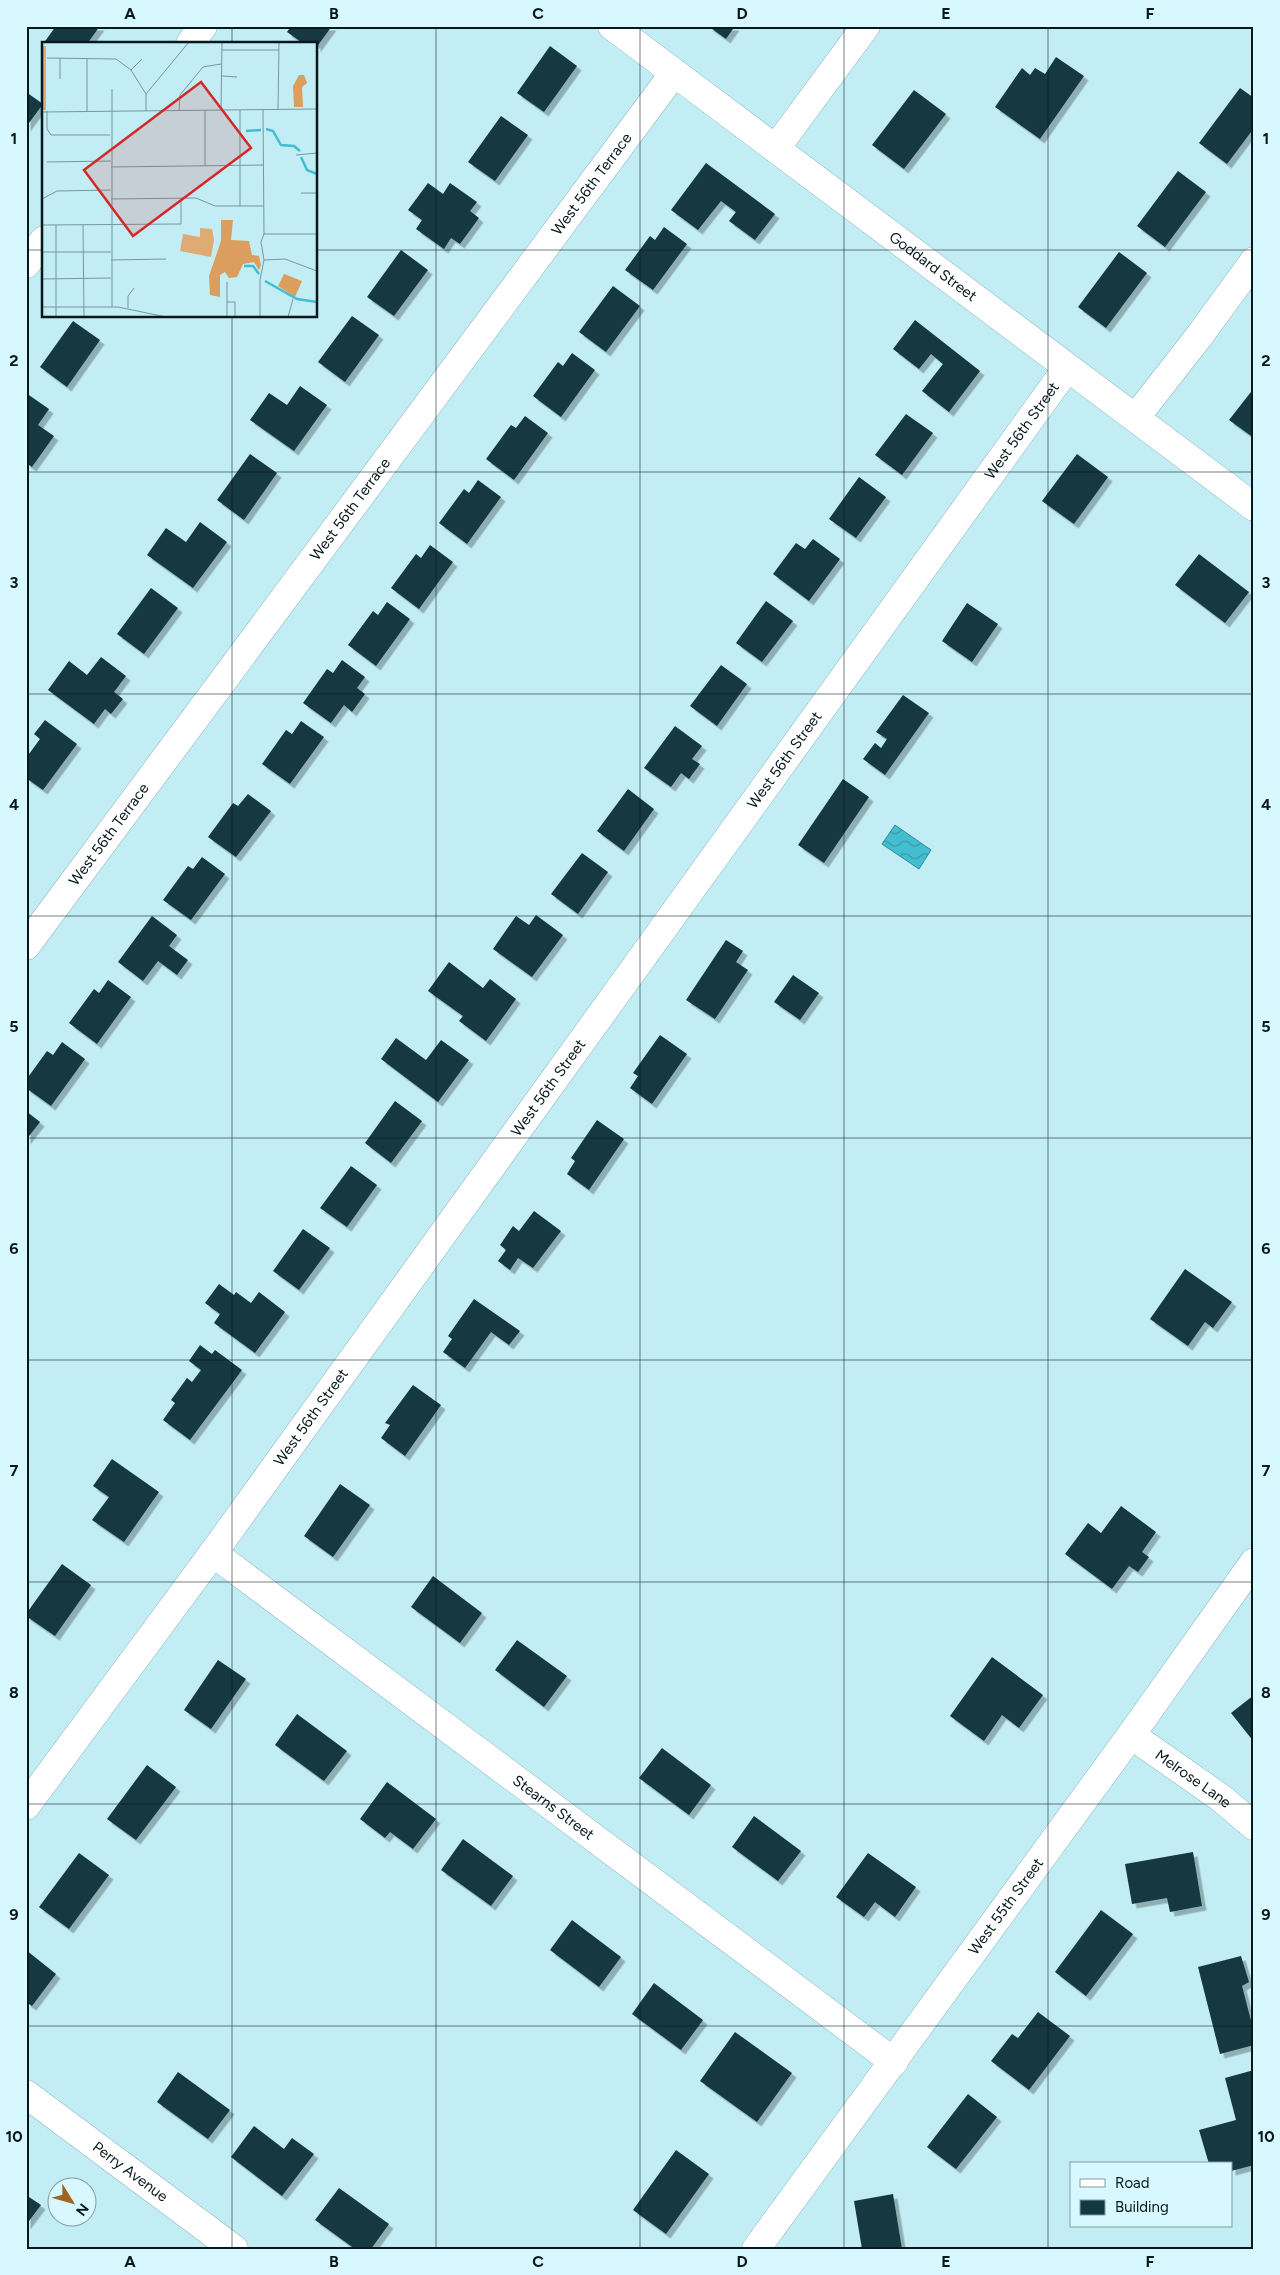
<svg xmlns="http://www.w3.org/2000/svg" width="1280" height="2275" viewBox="0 0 1280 2275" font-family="Figtree,sans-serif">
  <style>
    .water { fill: url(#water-waves); stroke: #318c99 }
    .building { fill: #13393f; filter: url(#shadow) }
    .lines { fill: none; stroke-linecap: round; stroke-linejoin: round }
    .minor-casing { stroke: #8eb8bf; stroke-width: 29 }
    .tertiary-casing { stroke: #8eb8bf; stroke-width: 29 }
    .minor { stroke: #fff; stroke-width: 28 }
    .tertiary { stroke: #fff; stroke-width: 28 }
    .grid { fill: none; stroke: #07171a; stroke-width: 1; stroke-opacity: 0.55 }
    .labels { text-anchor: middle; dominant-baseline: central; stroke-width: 5; stroke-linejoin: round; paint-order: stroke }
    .street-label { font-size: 15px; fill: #07171a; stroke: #d6f8fe }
    .inset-river { fill: none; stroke: #43bed0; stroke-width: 2.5 }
    .inset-road { fill: none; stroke: #77979d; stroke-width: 1 }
    .view { fill: #d62828; fill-opacity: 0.15; stroke: #d62828; stroke-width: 2.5 }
    .inset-edge { fill: none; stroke: #07171a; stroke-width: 2.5 }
    .neatline { fill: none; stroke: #07171a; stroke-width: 2 }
    .grid-label { font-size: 16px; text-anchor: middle; font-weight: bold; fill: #07171a }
  </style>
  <defs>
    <pattern id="water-waves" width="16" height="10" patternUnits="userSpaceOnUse" patternTransform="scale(1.25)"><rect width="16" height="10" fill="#43bed0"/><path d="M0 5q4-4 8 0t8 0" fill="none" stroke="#3699a8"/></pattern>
    <filter id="shadow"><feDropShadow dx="4.5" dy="4.5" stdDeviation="0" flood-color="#0004"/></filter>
  </defs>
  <rect width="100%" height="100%" fill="#c2edf4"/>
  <path class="water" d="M895,825L931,850L919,869L882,844Z"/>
  <g class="building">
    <path d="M56,26H100L87,44H43Z"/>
    <path d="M291,26H332L316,48V44H304L287,32Z"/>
    <path d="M708,26H735L726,39Z"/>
    <path d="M550,46L577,66L544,112L517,93Z"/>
    <path d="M1056,57L1084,76L1040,139L995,107L1022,68L1030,75L1035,68L1045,74Z"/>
    <path d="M1240,88L1254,98V128L1227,164L1199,143Z"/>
    <path d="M914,90L946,114L904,169L872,145Z"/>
    <path d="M26,92L43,104L26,127Z"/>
    <path d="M501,116L528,135L495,181L468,162Z"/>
    <path d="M706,163L775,214L755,240L729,221L736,212L721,201L698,230L671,210Z"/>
    <path d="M1178,171L1206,192L1165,247L1137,226Z"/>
    <path d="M428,183L443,194L450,183L477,202L470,211L479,218L460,244L451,238L444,249L416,229L422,220L408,210Z"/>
    <path d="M664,227L687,244L653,290L625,270L650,236L655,240Z"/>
    <path d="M401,250L428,270L394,316L367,297Z"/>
    <path d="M1119,252L1147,273L1106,328L1078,307Z"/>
    <path d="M613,286L640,306L606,352L579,332Z"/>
    <path d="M352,316L379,335L345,382L318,362Z"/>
    <path d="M915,320L980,371L949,412L922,391L943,364L931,354L919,369L893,349Z"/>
    <path d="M73,321L100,340L67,387L40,367Z"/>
    <path d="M572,353L595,370L561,417L533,396L558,362L563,366Z"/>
    <path d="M300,386L327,405L294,451L250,420L269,393L287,405Z"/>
    <path d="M1254,388V438L1229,420Z"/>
    <path d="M26,393L49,409L38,425L54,436L32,467L26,463Z"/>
    <path d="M906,414L933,433L902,475L875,455Z"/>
    <path d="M525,416L548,433L514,480L486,459L511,425L516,428Z"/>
    <path d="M250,454L277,473L244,520L217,500Z"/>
    <path d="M1077,454L1108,477L1074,524L1042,501Z"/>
    <path d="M859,477L886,497L856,538L829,519Z"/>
    <path d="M478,480L501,497L467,544L439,523L464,489L469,493Z"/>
    <path d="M200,522L227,542L193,588L147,555L166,528L186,542Z"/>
    <path d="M813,539L840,559L809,601L773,574L796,543L805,549Z"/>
    <path d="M430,545L453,562L419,609L391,588L416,554L421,558Z"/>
    <path d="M1199,554L1249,592L1225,623L1175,585Z"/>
    <path d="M151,588L178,608L144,654L117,634Z"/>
    <path d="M766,601L793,621L762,662L736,643Z"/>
    <path d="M387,602L410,619L376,666L348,645L373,611L378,615Z"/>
    <path d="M967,603L998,624L972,662L942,641Z"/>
    <path d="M101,657L126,676L114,692L123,699L111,714L105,709L94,724L48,690L69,661L87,675Z"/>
    <path d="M342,660L365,677L357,688L365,694L352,712L344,705L331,723L303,703L327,669L333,673Z"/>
    <path d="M721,665L747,684L717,726L690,706Z"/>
    <path d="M903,695L929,713L885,775L863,759L875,743L881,748L887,739L876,732Z"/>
    <path d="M45,720L77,744L43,790L26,778V758L40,739L34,734Z"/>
    <path d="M301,721L324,737L290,784L262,764L286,730L292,734Z"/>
    <path d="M675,726L702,746L692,759L700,764L689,779L681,773L671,787L644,768Z"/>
    <path d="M843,779L869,797L824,863L798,845Z"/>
    <path d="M628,789L654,809L624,851L597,831Z"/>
    <path d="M248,794L271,811L236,857L208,837L233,803L238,806Z"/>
    <path d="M582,853L608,872L578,914L551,894Z"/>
    <path d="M202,857L225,874L191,920L163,900L188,866L193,869Z"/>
    <path d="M536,915L563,935L532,977L493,949L516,916L529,925Z"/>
    <path d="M152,916L177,935L169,946L188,960L177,975L158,961L143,981L118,962Z"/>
    <path d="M726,940L743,951L736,962L748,970L715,1019L686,1000Z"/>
    <path d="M449,962L483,988L490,979L516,999L486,1041L459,1021L463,1016L428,991Z"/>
    <path d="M793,975L819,993L800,1020L774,1002Z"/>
    <path d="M108,980L131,997L97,1044L69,1023L94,989L99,993Z"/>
    <path d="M660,1035L687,1054L652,1104L630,1088L638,1076L633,1073Z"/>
    <path d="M396,1038L426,1060L441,1040L469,1060L438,1102L381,1059Z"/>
    <path d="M62,1042L85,1059L51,1106L26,1088V1080L47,1051L53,1055Z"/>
    <path d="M395,1101L422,1121L391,1163L365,1143Z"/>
    <path d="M26,1111L40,1122L26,1140Z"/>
    <path d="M597,1120L624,1139L589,1190L567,1174L575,1161L571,1158Z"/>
    <path d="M351,1166L377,1185L347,1227L320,1208Z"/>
    <path d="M534,1211L561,1231L533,1268L518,1258L510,1270L498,1261L506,1250L500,1245L513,1226L519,1231Z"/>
    <path d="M303,1229L330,1248L299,1290L273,1271Z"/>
    <path d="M1185,1269L1232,1302L1213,1328L1205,1322L1188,1346L1150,1319Z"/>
    <path d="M219,1284L234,1295L236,1292L251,1303L259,1292L285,1312L255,1353L214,1323L220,1314L205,1303Z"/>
    <path d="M474,1299L520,1331L509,1345L491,1332L465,1368L443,1352L452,1339L448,1336Z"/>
    <path d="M200,1345L212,1354L215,1350L242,1370L190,1440L163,1420L175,1403L171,1400L187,1378L192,1382L201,1370L189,1361Z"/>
    <path d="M413,1385L441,1405L405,1456L381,1438L390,1425L385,1423Z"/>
    <path d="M112,1459L159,1492L124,1542L92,1520L109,1497L93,1486Z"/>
    <path d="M340,1484L370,1505L333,1557L304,1536Z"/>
    <path d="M1121,1506L1156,1532L1142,1552L1149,1557L1138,1572L1129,1566L1112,1589L1065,1554L1088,1523L1101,1533Z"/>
    <path d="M62,1564L91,1585L55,1636L26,1616V1614Z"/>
    <path d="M433,1576L482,1613L460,1643L411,1607Z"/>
    <path d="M517,1640L567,1676L544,1707L495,1670Z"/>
    <path d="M992,1657L1043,1695L1019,1728L1002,1715L984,1741L950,1716Z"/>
    <path d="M218,1660L246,1679L211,1729L184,1710Z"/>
    <path d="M1254,1695V1742L1231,1713Z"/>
    <path d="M297,1714L347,1751L324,1781L275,1745Z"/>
    <path d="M662,1748L711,1785L689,1815L639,1778Z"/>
    <path d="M147,1765L176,1787L136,1840L107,1819Z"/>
    <path d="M387,1782L436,1819L413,1849L390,1832L385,1838L360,1819Z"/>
    <path d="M754,1816L801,1851L778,1881L732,1847Z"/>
    <path d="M463,1839L513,1876L491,1906L441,1870Z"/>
    <path d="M1193,1852L1202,1906L1170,1912L1167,1898L1132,1904L1125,1864Z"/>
    <path d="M79,1853L109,1875L69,1929L39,1907Z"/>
    <path d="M868,1853L916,1887L895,1917L875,1902L864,1917L836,1897Z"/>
    <path d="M1101,1910L1133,1934L1086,1996L1055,1972Z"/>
    <path d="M572,1920L621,1957L599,1987L550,1950Z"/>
    <path d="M26,1950L56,1974L32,2006L26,2002Z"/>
    <path d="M1241,1956L1249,1982L1242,1986L1254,2032V2045L1220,2054L1198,1967Z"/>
    <path d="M654,1983L703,2020L681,2050L632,2014Z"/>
    <path d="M1038,2012L1070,2036L1029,2090L991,2061L1012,2034L1018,2038Z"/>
    <path d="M735,2032L792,2073L757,2122L700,2081Z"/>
    <path d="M1254,2070V2165L1231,2171V2164H1209L1199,2130L1236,2120L1225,2078Z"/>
    <path d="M178,2072L230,2110L208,2139L157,2102Z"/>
    <path d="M968,2094L997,2117L956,2169L927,2147Z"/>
    <path d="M254,2126L284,2149L292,2138L314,2154L282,2196L231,2157Z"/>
    <path d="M676,2150L709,2174L666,2234L633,2210Z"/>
    <path d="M339,2188L389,2224L371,2249H355L315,2220Z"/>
    <path d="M893,2194L902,2249H862L854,2201Z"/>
    <path d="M26,2195L41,2205L26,2225Z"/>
  </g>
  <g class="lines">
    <defs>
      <g id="minor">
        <path id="s1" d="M612,26L1254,507"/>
        <path d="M190,44L203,26"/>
        <path d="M776,148L866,26"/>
        <path d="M26,264L44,240"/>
        <path d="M1136,417L1200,335L1254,261"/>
        <path id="s2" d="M26,946L674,73"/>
        <path id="s3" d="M213,1553L894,2062"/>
        <path id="s4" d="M1131,1735L1221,1798L1254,1826"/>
        <path id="s5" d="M26,1806L213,1553L1067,368"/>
        <path id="s6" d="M26,2094L234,2249"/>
      </g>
      <g id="tertiary">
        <path id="s7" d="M756,2249L1131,1735L1254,1562"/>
      </g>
    </defs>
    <use href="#minor" class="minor-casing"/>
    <use href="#tertiary" class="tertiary-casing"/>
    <use href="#minor" class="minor"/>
    <use href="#tertiary" class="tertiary"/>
  </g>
  <path class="grid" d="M232,26V44M436,26V2249M640,26V2249M844,26V2249M1048,26V2249M26,250H44M316,250H1254M232,316V2249M26,472H1254M26,694H1254M26,916H1254M26,1138H1254M26,1360H1254M26,1582H1254M26,1804H1254M26,2026H1254"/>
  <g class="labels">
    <g class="street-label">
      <text stroke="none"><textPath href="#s2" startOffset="949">West 56th Terrace</textPath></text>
      <text stroke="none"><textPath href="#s1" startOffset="401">Goddard Street</textPath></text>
      <text stroke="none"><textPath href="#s5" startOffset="1698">West 56th Street</textPath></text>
      <text stroke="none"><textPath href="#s2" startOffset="544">West 56th Terrace</textPath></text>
      <text stroke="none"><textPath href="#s5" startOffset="1292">West 56th Street</textPath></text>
      <text stroke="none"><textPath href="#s2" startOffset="139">West 56th Terrace</textPath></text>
      <text stroke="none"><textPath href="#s5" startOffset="888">West 56th Street</textPath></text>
      <text stroke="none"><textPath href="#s5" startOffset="482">West 56th Street</textPath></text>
      <text stroke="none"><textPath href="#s4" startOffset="76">Melrose Lane</textPath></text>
      <text stroke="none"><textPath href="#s3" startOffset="425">Stearns Street</textPath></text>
      <text stroke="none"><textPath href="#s7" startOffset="424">West 55th Street</textPath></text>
      <text stroke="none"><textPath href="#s6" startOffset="130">Perry Avenue</textPath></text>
    </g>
  </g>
  <g transform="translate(42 42)">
    <rect width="275" height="275" fill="#c2edf4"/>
    <path d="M257,33H262L265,41L260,45L261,65H252L251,44ZM179,178H191L189,198L207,199L210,213L217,214L219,223L217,228L212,220L201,222L195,235L187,236L183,230L178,233V255L168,253L167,234L179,199ZM242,232L260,239L253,255L236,244Z" fill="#db9e5e"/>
    <path d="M0,4H4V68H0Z" fill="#e0aa75"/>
    <path d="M158,186L170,187L172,198L169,215L138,209L141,192L158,195Z" fill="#e0aa75"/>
    <path class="inset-river" d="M224,87L231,89L239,103L252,104L258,109M204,89L219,88M259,115L265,128L275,132M202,224H211L217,232M223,239L255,257L275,260"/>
    <path class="inset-road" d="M180,8H237M5,16L74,17L89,28L104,52M45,16V69M89,28L100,17M180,34L195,35M18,37V16M163,68V123M179,68L180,0M198,68V164M236,68L237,0M5,69V87L9,93H68M104,69V52L147,0M137,69L138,53L161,25L179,22M0,70L275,67M254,113L275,111M5,120L69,119M69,125L222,123M259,151H275M0,157L15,149L69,148M69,157L154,156L173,164H222M0,183L139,182V156M14,183V275M41,183L42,275M222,192H275M0,210H69M69,218L124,217M222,218L243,217L275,229M0,237L69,236M185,240V275M185,260H193V275M0,265H76L124,275M70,265V47M86,266V254L92,246M218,275V238L222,218L219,200L222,192L221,68M246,275L251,257"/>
    <path class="view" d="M159,40L209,106L91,194L42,128Z"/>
    <rect width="275" height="275" class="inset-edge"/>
  </g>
  <rect width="1280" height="2275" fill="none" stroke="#d6f8fe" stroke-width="55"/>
  <rect x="1070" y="2162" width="162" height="65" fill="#d6f8fe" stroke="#839ea3"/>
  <rect x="1080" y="2179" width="25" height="8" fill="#ffffff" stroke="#839ea3"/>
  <text x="1115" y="2188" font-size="15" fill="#07171a">Road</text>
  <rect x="1080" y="2200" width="25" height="15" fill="#13393f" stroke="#839ea3"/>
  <text x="1115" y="2212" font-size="15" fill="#07171a">Building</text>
  <g transform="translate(72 2202) rotate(127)"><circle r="24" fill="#d6f8fe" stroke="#839ea3"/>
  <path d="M0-4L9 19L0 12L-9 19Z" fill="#9e6523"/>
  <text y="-8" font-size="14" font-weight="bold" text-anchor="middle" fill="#07171a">N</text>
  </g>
  <rect x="28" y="28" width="1224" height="2220" class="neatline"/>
  <g class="grid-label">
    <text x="130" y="19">A</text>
    <text x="334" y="19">B</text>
    <text x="538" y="19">C</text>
    <text x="742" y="19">D</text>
    <text x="946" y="19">E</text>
    <text x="1150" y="19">F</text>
    <text x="14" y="144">1</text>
    <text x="1266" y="144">1</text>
    <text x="14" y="366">2</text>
    <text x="1266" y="366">2</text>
    <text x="14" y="588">3</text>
    <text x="1266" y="588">3</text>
    <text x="14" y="810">4</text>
    <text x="1266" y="810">4</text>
    <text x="14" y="1032">5</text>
    <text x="1266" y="1032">5</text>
    <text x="14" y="1254">6</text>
    <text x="1266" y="1254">6</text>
    <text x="14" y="1476">7</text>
    <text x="1266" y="1476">7</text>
    <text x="14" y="1698">8</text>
    <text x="1266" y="1698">8</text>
    <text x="14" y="1920">9</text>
    <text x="1266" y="1920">9</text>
    <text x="14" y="2142">10</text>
    <text x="1266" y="2142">10</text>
    <text x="130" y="2267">A</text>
    <text x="334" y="2267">B</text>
    <text x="538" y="2267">C</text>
    <text x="742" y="2267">D</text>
    <text x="946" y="2267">E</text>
    <text x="1150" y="2267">F</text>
  </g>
</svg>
